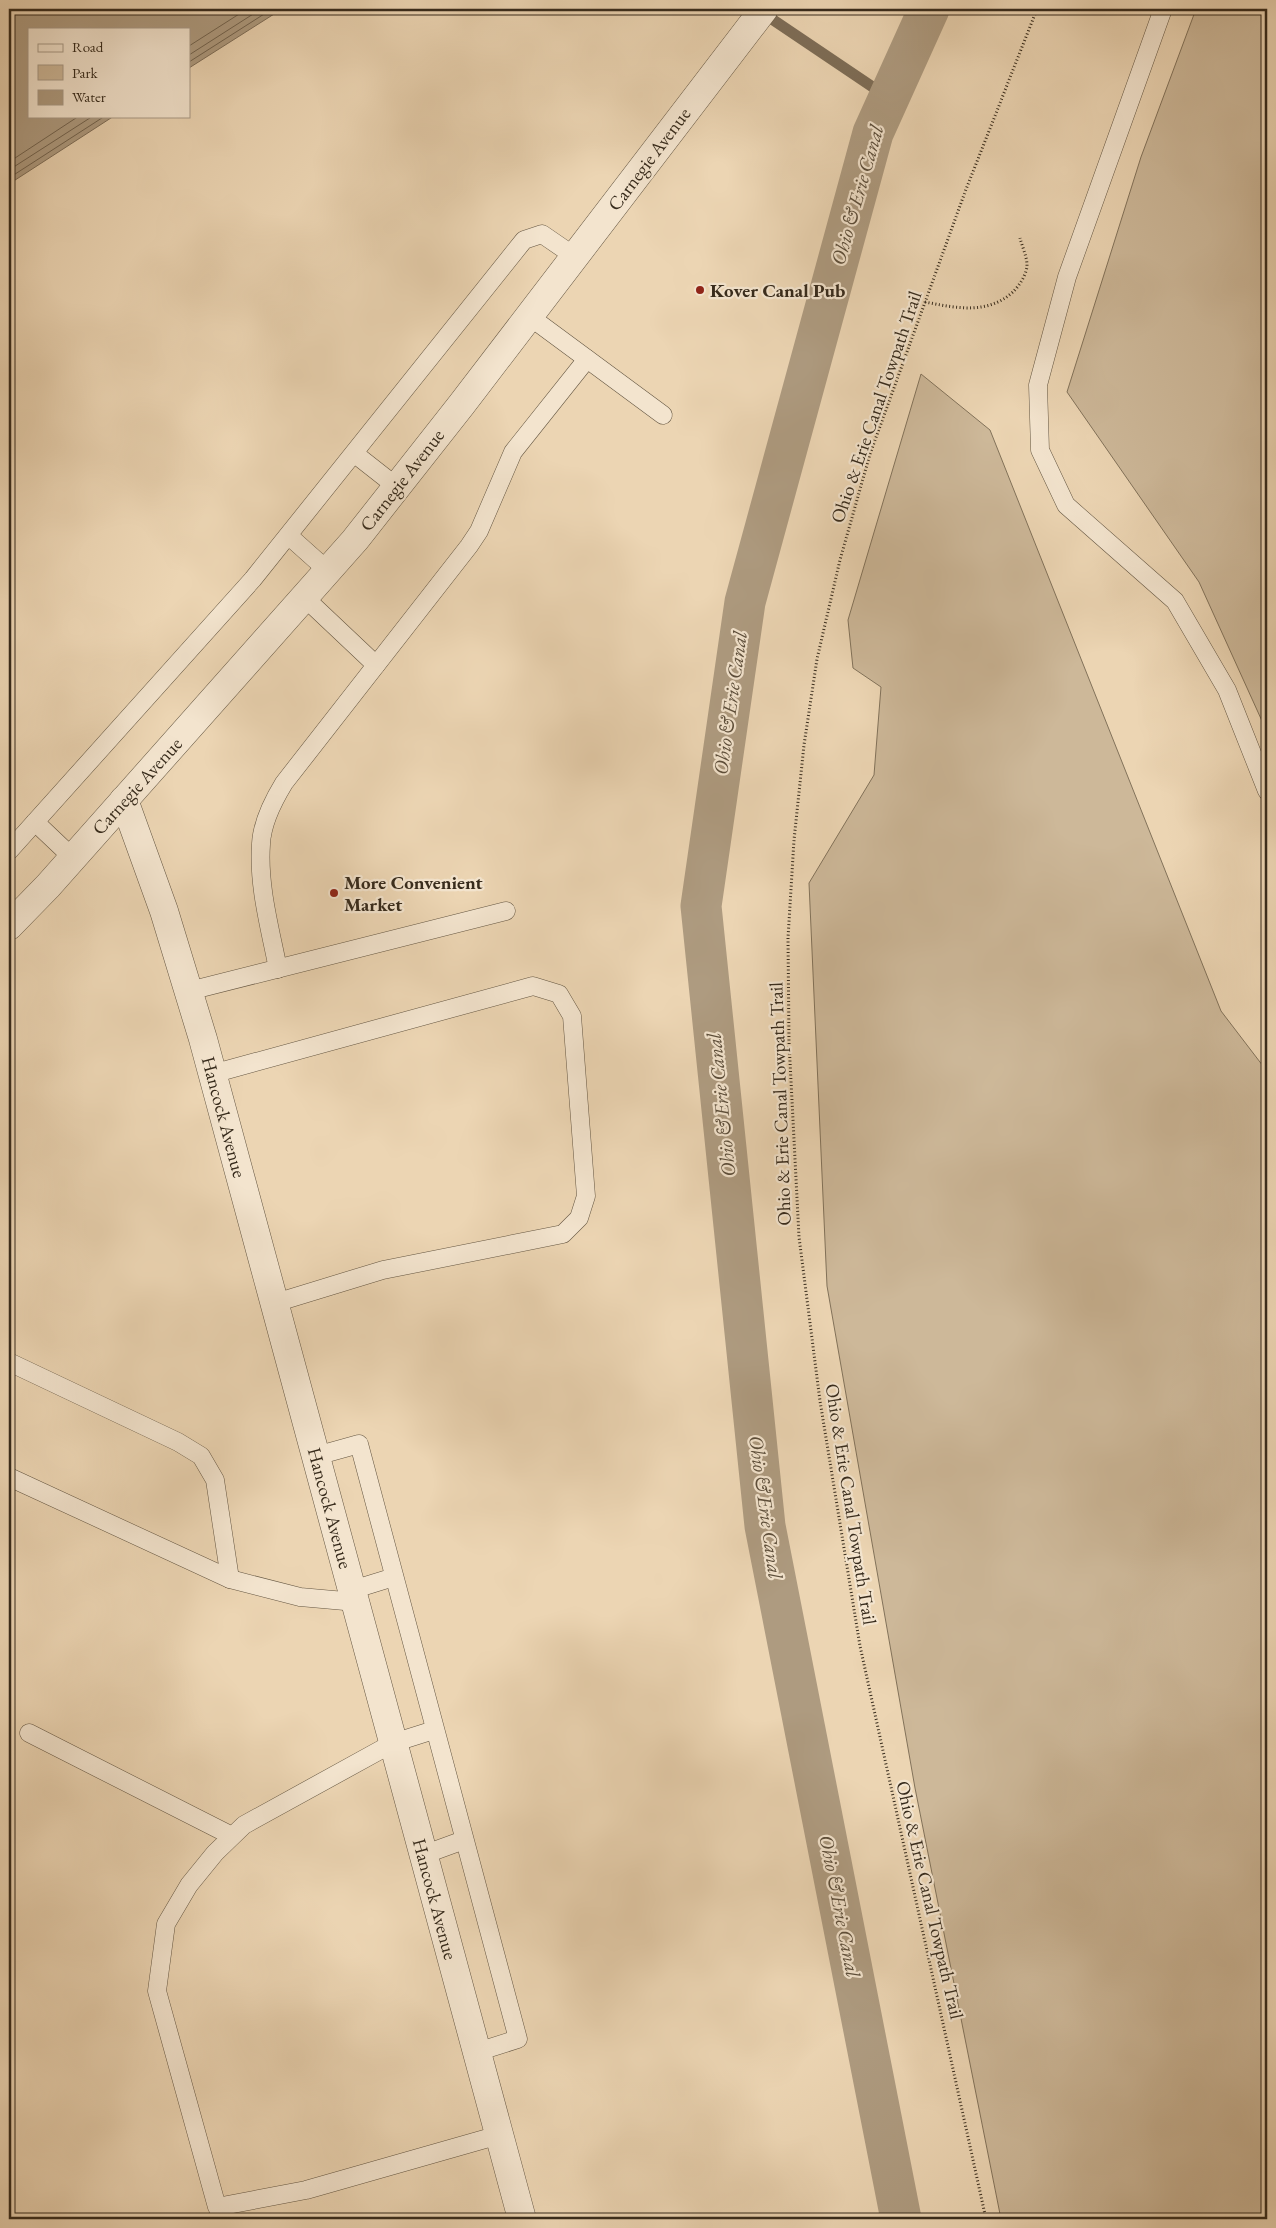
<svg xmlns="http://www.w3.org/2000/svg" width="1276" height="2228" viewBox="0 0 1276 2228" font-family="'EB Garamond',serif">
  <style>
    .green { fill: #cdb899; stroke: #82725a }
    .water { fill: #ae9b80; stroke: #7e6e58 }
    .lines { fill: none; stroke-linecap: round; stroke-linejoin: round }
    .shore { stroke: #72634e; stroke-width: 1 }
    .stream { stroke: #7e6e58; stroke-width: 11 }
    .canal { stroke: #ae9b80; stroke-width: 41 }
    .service-casing { stroke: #645642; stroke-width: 19 }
    .minor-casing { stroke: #645642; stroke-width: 29 }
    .tertiary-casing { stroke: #645642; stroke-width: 29 }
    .path { stroke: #372b1c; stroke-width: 3; stroke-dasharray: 1 2.5; stroke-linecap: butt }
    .service { stroke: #f3e4ce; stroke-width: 18 }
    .minor { stroke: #f3e4ce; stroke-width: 28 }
    .tertiary { stroke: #f3e4ce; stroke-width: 28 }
    .poi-dot { fill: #8f2418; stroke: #f3e4ce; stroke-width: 2 }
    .labels { text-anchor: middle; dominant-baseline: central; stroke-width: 4.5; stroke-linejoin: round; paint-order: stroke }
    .street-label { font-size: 19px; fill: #372b1c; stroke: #f3e4ce }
    .poi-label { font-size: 19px; font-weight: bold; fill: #372b1c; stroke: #f3e4ce; text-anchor: start }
    .water-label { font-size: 20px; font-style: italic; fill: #5b4d3a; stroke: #f3e4ce }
  </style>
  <rect width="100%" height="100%" fill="#ecd5b3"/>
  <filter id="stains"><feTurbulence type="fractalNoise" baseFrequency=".004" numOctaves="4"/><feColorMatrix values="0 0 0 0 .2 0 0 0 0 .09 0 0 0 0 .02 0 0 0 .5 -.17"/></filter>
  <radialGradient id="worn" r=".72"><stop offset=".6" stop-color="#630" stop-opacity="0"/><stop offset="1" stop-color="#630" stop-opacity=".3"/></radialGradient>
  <g class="green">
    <path d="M1196,9H1267V732L1199,582L1067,392L1141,157Z"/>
    <path d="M921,374L990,430L1221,1011L1263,1066L1267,1064V2219H1001L915,1788L827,1286L809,883L874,775L881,687L853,668L848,620Z"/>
  </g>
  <path class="water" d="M9,9H282L189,68V29H29V116H114L9,184Z"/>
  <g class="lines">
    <g class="shore">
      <path d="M189,46L247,9"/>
      <path d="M189,55L261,9"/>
      <path d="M189,62L272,9"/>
      <path d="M9,162L79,116"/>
      <path d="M9,170L93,116"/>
      <path d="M9,178L105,116"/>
    </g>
    <path class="stream" d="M760,11L889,98"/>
    <path class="canal" d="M901,2219L765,1526L701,906L745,602L873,133L929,9"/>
    <defs>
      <g id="service">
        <path d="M1163,9L1067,277L1038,385L1040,450L1066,505L1175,601L1227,690L1267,791"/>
        <path d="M529,316L663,415"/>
        <path d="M355,454L397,487"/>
        <path d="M289,536L327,570"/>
        <path d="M304,597L376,665"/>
        <path d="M35,822L73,858"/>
        <path d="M9,851L253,579L524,240L542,234L574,256"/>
        <path d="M278,969C270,928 258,886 261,844C262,822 273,801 284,783L469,546L479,531L513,452L587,359"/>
        <path d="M189,991L506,911"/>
        <path d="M212,1074L533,986L559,994L572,1016L586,1196L579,1218L563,1234L383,1270L275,1303"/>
        <path d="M9,1362L178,1442L201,1456L215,1480L230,1579"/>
        <path d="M316,1456L359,1444L518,2039L477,2052"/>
        <path d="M9,1477L230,1579L300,1597L356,1602"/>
        <path d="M352,1590L394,1577"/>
        <path d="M434,1730L393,1743L244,1825L215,1853L189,1885L166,1924L157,1991L217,2207L306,2190L499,2135"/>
        <path d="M29,1733L232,1836"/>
        <path d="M423,1855L464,1840"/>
      </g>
      <path id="minor" d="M124,800L164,911L203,1039L522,2219"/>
      <path id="tertiary" d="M9,926L48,886L355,540L462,404L764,9"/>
    </defs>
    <use href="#service" class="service-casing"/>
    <use href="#minor" class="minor-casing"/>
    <use href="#tertiary" class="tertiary-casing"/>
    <g class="path">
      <path d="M925,302C956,308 987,315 1013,292C1019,286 1027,274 1027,265C1027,257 1022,246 1020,238"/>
      <path d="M986,2219L860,1646L820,1401L799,1237L789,1042L788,938L794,840L804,745L817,659L840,560L870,454L965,192L1037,9"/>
    </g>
    <use href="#service" class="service"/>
    <use href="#minor" class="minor"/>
    <use href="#tertiary" class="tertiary"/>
  </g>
  <g class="poi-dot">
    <circle cx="700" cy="290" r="5"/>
    <circle cx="334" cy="893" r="5"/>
  </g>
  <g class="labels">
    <g class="street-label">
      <text transform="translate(649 159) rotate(-53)">Carnegie Avenue</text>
      <text transform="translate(876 407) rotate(-71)">Ohio &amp; Erie Canal Towpath Trail</text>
      <text transform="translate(402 480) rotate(-52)">Carnegie Avenue</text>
      <text transform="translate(137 786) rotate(-48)">Carnegie Avenue</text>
      <text transform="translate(780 1104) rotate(-92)">Ohio &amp; Erie Canal Towpath Trail</text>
      <text transform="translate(224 1117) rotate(75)">Hancock Avenue</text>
      <text transform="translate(851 1504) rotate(81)">Ohio &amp; Erie Canal Towpath Trail</text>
      <text transform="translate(330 1508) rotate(75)">Hancock Avenue</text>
      <text transform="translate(435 1899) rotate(75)">Hancock Avenue</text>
      <text transform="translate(930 1900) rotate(77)">Ohio &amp; Erie Canal Towpath Trail</text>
    </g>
    <g class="poi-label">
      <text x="710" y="290">Kover Canal Pub</text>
      <text x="344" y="882">More Convenient<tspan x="344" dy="22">Market</tspan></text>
    </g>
    <g class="water-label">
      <text transform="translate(857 195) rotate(-74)">Ohio &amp; Erie Canal</text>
      <text transform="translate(730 703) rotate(-82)">Ohio &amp; Erie Canal</text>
      <text transform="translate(721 1105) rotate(-96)">Ohio &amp; Erie Canal</text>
      <text transform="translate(766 1507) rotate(82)">Ohio &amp; Erie Canal</text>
      <text transform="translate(840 1906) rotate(79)">Ohio &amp; Erie Canal</text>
    </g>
  </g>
  <rect width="1276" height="2228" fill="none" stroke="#ecd5b3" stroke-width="30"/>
  <rect x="10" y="10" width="1256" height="2208" fill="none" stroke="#372b1c" stroke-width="2.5"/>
  <rect x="15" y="15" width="1246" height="2198" fill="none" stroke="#372b1c"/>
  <rect x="28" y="28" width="162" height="90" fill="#f3e4ce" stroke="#a89a87"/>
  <rect x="38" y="44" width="25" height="8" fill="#f3e4ce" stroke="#a89a87"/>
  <text x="72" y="52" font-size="15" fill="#372b1c">Road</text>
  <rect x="38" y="65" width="25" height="15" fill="#cdb899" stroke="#a89a87"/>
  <text x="72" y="78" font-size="15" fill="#372b1c">Park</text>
  <rect x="38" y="90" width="25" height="15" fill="#ae9b80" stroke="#a89a87"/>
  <text x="72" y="102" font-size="15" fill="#372b1c">Water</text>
  <rect width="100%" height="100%" filter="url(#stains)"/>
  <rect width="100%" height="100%" fill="url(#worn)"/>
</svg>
